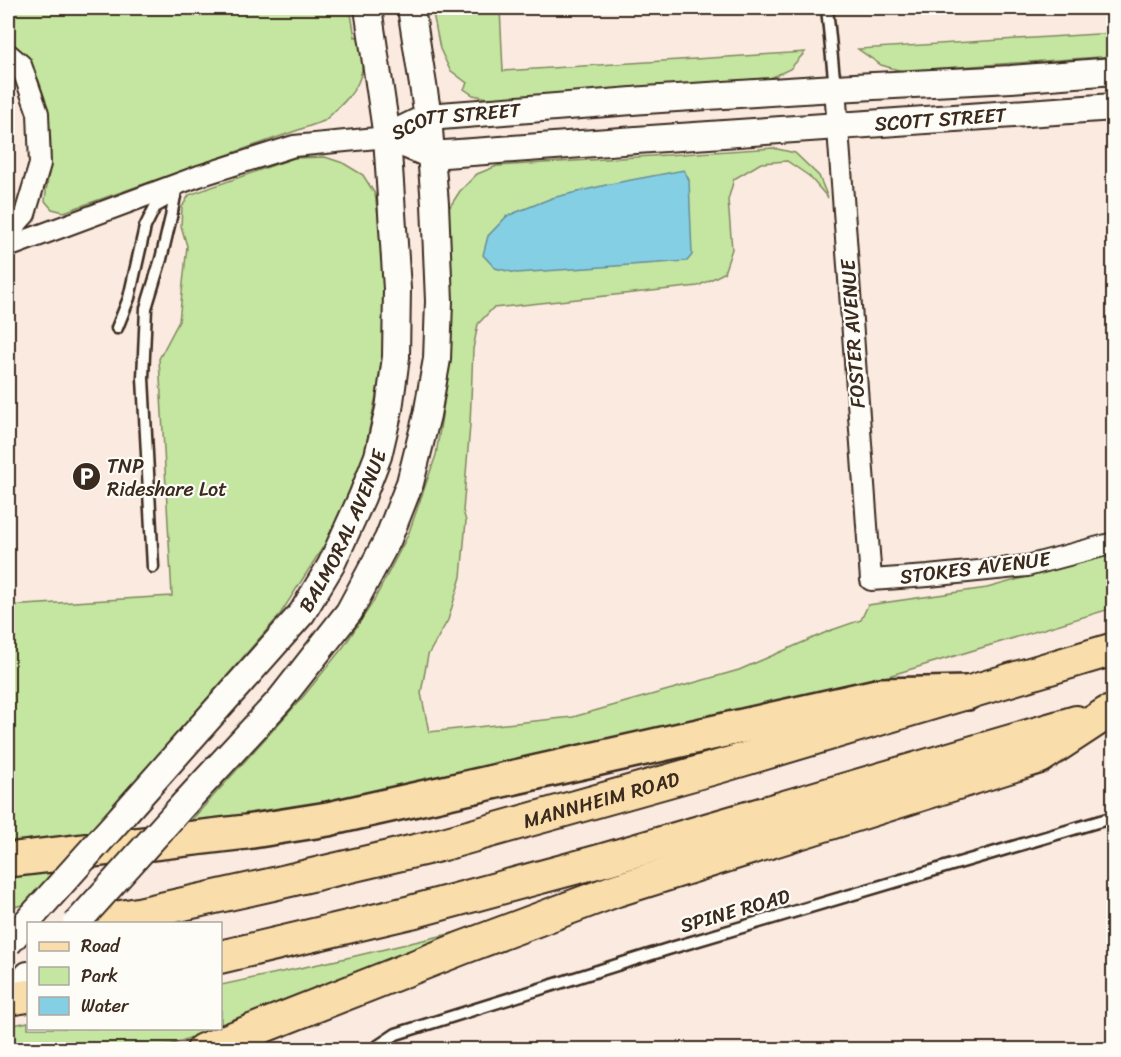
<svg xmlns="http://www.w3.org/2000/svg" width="1121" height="1057" viewBox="0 0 1121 1057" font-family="Sriracha,sans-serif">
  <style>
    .built { fill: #fbeae0; fill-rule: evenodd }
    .green { fill: #c4e6a0; stroke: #80885f; stroke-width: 1.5 }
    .water { fill: #85cfe5; stroke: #678d95; stroke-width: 1.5 }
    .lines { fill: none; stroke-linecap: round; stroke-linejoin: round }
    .service-casing { stroke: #3b2a1e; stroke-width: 15 }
    .minor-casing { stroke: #3b2a1e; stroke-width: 24 }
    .tertiary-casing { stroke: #3b2a1e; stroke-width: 30 }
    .primary-casing { stroke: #3b2a1e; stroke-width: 36 }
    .motorway-casing { stroke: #3b2a1e; stroke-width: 38 }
    .service { stroke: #fdfcf7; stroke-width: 10 }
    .minor { stroke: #fdfcf7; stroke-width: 20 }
    .tertiary { stroke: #fdfcf7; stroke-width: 26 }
    .primary { stroke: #f9deab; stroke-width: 32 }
    .motorway { stroke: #f9deab; stroke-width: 33 }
    .tertiary-bridge-casing { stroke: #3b2a1e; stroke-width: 30; stroke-linecap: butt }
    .tertiary-bridge { stroke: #fdfcf7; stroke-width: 26 }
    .labels { text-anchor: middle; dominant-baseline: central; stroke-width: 4.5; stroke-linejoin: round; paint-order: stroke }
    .street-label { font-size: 20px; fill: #3b2a1e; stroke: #fdfcf7 }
    .poi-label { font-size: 20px; fill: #3b2a1e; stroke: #fdfcf7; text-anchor: start }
  </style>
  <rect width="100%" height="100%" fill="#fdfcf7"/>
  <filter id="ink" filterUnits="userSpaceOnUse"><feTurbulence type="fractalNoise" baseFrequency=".0167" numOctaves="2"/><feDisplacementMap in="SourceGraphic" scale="12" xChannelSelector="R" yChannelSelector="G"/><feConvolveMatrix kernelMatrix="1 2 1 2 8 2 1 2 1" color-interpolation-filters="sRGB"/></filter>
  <g filter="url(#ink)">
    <path class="built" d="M8,8H1113V1049H8V889L59,829L8,831ZM28,924H220V1028H28Z"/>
    <g class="green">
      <path d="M8,8H350L355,37L363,35C367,81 357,91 324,121L64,212L52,209L45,201C46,188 49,176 50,163C53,130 46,87 28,59C23,52 14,45 8,39Z"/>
      <path d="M432,8H500L503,71L805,52L790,69L764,81L703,83L493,99L473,95L464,89L467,83L450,70L440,49Z"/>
      <path d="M1113,33V56L902,71L881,65L858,49Z"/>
      <path d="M773,148L795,153L819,176L828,198L809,176L787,161L761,163L734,179L728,200L732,249L724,273L698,286L493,308L478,324L473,349L470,425L463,511L466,521L461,577L448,620L428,655L421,693L429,732L573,717L739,670L829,631L861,620L868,605L987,588L1113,553V608L842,690L378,794L284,810L187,825L302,698L344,646L373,602L408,535L436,455L447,383L452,315L448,231L449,208L460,191L477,174L497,166Z"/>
      <path d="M325,157L343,163L363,175L375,194L385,266L383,361L363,460L327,541L279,616L86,837L8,843V606L172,596L159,359L179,321L187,246L181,226L182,207L189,195L294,158Z"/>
      <path d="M57,868L23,905L8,908V876Z"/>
      <path d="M487,925L221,1026V985L351,957Z"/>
      <path d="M28,1022V1028L214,1029L159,1049H8V1026Z"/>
    </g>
    <path class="water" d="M684,170L689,180L692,255L687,261L516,273L495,268L483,255L488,236L507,216L552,198L610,184Z"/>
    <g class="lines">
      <defs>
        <g id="service">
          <path d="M827,8L835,88"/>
          <path d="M117,328L129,298L145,227L155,207L175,196"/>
          <path d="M153,567L143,378L146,308L161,259L171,217L177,185"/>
          <path d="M372,1050L396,1034L668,949L1114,817"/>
        </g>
        <g id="minor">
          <path d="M8,54L21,65L38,113L40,164L25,214L8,233"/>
          <path d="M835,88L871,580L928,576L1027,566L1114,543"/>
          <path d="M8,247L199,176L294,146L387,137"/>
        </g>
        <g id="tertiary">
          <path id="s1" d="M387,137L428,117L645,100L835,88L1011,79L1114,71"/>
          <path id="s2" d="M387,137L431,155L636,140L1114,107"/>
          <path d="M184,804L280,700L349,612L388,539L410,483L427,415L437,359L439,301L435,204L428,117L411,8"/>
          <path id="s3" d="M123,815L302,613L331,565L362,497L378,456L389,409L396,357L397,289L387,137L368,8"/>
          <path d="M8,998L28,975"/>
        </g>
        <g id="primary">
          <path id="s4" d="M82,924L138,914L269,885L440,845L718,767L1114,649"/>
          <path d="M220,957L411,912L600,861L1076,722"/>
          <path d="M8,999L28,996"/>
          <path d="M203,1050L462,948L617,890L1040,757L1107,713"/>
        </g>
        <path id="motorway" d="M8,860L246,832L328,819L881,695L967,693"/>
      </defs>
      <use href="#service" class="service-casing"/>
      <use href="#minor" class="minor-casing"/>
      <use href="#tertiary" class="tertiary-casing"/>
      <use href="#primary" class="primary-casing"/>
      <use href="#motorway" class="motorway-casing"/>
      <use href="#service" class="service"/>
      <use href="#minor" class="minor"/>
      <use href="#tertiary" class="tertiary"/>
      <use href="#primary" class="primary"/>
      <use href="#motorway" class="motorway"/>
      <defs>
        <g id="tertiary-bridge">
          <path d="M76,924L184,804"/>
          <path d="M8,943L123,815"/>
        </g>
      </defs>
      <use href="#tertiary-bridge" class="tertiary-bridge-casing"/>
      <use href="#tertiary-bridge" class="tertiary-bridge"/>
    </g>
  </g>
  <defs>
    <symbol id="parking-disc" viewBox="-11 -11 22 22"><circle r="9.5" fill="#3b2a1e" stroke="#fdfcf7"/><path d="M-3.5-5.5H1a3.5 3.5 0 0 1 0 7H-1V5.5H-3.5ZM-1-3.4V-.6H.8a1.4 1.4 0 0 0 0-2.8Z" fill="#fff"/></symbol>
  </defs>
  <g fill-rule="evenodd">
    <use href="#parking-disc" x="70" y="460" width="33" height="33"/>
  </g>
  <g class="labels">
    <g class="street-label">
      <text stroke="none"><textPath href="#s2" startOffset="558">SCOTT STREET</textPath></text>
      <text stroke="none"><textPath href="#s1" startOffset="72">SCOTT STREET</textPath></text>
      <text transform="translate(853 334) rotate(-94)">FOSTER AVENUE</text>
      <text stroke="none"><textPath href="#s3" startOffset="362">BALMORAL AVENUE</textPath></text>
      <text transform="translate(975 568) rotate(-7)">STOKES AVENUE</text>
      <text stroke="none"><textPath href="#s4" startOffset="534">MANNHEIM ROAD</textPath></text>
      <text transform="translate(735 911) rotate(-16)">SPINE ROAD</text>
    </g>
    <g class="poi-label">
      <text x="107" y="466">TNP<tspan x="107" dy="23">Rideshare Lot</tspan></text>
    </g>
  </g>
  <rect width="1121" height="1057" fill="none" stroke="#fdfcf7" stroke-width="30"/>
  <rect x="15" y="15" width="1091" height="1027" fill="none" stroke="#3b2a1e" stroke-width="2" filter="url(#ink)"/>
  <rect x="27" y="922" width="195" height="108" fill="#fdfcf7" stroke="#afa8a0" stroke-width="1.5"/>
  <rect x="39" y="942" width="30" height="9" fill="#f9deab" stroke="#afa8a0" stroke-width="1.5"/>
  <text x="81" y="952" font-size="18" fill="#3b2a1e">Road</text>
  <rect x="39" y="967" width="30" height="18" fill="#c4e6a0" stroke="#afa8a0" stroke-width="1.5"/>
  <text x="81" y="982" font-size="18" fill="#3b2a1e">Park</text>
  <rect x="39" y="997" width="30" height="18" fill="#85cfe5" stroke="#afa8a0" stroke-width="1.5"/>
  <text x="81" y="1012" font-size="18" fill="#3b2a1e">Water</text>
</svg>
